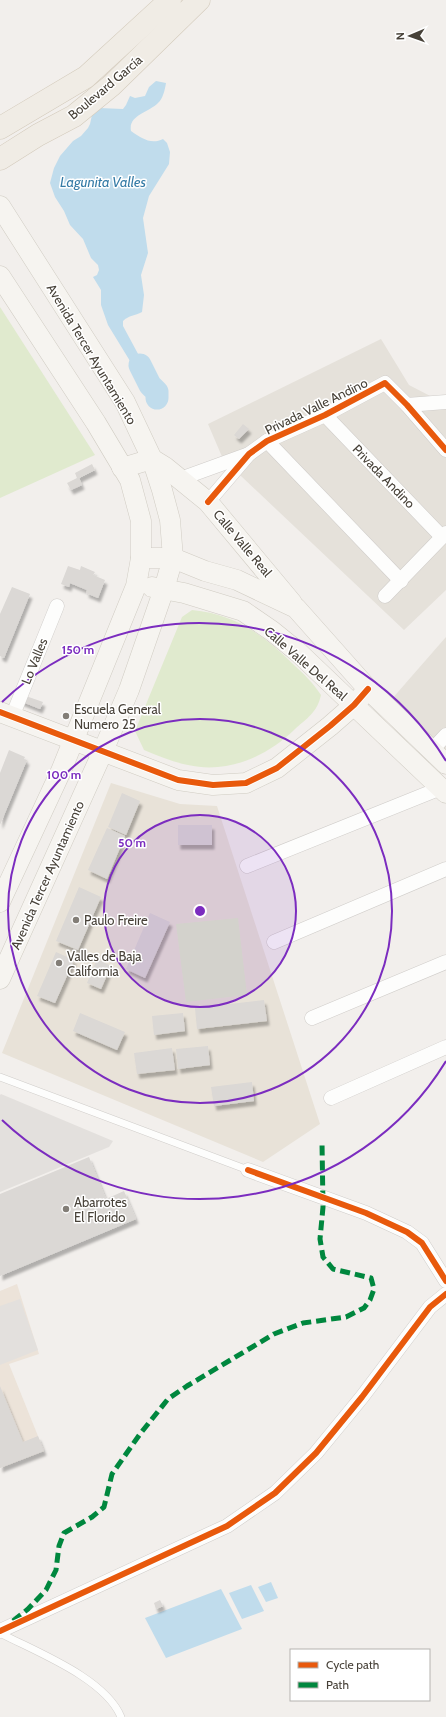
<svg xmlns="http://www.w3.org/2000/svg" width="446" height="1717" viewBox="0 0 446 1717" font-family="Cabin,sans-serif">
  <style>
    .residential { fill: #e5e1da }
    .commercial { fill: #ece3d9 }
    .education { fill: #e8e2d8 }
    .green { fill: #e0eace }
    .parking { fill: #e3e0dd }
    .water { fill: #c0dcec }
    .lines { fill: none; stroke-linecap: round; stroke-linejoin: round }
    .river { stroke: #c0dcec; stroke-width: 23 }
    .building { fill: #dbd8d5; filter: url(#shadow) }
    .lane-casing { stroke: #d0cdca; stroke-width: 8 }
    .street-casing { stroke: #d0cdca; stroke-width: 15 }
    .secondary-casing { stroke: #d0ccc3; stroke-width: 21 }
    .primary-casing { stroke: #d3cabb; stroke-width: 23 }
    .lane { stroke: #fdfdfc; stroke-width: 7 }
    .street { stroke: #fdfdfc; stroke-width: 14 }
    .secondary { stroke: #f6f4f0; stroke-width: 20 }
    .primary { stroke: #f0ece5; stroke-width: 22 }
    .quiet { stroke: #00873e; stroke-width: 5; stroke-dasharray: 10 5; stroke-linecap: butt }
    .cycleway-casing { stroke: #fff; stroke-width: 8 }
    .cycleway { stroke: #e8590c; stroke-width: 6 }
    .ring { fill: none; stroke: #7b2cbf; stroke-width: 2 }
    .poi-dot { fill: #837e77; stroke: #fff; stroke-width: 1.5 }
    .labels { text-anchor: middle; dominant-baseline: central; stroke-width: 3; stroke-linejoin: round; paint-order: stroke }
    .street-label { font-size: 13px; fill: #474138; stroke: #fff }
    .poi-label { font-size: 13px; fill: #474138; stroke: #fff; text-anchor: start }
    .water-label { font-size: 14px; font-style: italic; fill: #357ba6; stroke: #fff }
    .centre { fill: #7b2cbf; stroke: #fff; stroke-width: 2 }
    .ring-label { font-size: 12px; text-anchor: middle; font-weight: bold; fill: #7b2cbf; stroke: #fff; stroke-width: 3; stroke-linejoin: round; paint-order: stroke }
  </style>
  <defs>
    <filter id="shadow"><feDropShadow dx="2.5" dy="4.5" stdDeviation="1" flood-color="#0004"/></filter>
  </defs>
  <rect width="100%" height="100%" fill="#f2efec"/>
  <g class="residential">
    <path d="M381,339L409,385L436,399L446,398V590L404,630L223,459L208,424Z"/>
    <path d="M446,637V752L391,700Z"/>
  </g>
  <path class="commercial" d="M17,1284L39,1354L9,1364L44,1451L0,1468V1291Z"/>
  <path class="education" d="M111,783L180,804L217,806L320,1124L263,1162L2,1053Z"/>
  <g class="green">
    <path d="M0,307L95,455L0,498Z"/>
    <path d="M192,610C235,614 264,635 294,665C304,674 313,683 321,695C317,713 307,718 294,730C266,757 227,774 188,765C173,762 158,756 144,750L135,731L182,617Z"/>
    <path d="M238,918L247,995L186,1002L176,924Z"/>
  </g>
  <g class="parking">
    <path d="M0,1095L1,1094L113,1141L109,1147L0,1192Z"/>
    <path d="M20,1299L38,1350L0,1365V1306Z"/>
  </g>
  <g class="water">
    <path d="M156,81L166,83C165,89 163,99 158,103C148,113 128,115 131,131C141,138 151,145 163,139L167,143L170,152L169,164L149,196L143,218L148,253L141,275L144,295L142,312C135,316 129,315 123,321V326L157,389L156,394L152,397L108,325L101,305V290L93,277L97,275L99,270L98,265L91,258L83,239L70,225L64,211L55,197L50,183L54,168L60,156L73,141L81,136L88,128L90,124L92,115L99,108L123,109L126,105L130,96L135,98L145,96L149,87Z"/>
    <path d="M271,1582L278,1598L266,1602L258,1587Z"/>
    <path d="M251,1585L264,1611L242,1619L229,1593Z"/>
    <path d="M221,1589L242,1629L166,1658L145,1618Z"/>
  </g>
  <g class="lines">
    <path class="river" d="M140,365L150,385L157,392V398"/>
  </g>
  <g class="building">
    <path d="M243,424L249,429L239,439L234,435Z"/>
    <path d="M92,464L95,470L79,478L82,485L71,490L67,483L77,478L75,473Z"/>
    <path d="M68,566L80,570L81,566L95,572L93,575L105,580L98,598L86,593L87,590L70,583L69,587L61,584Z"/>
    <path d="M12,587L30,594L4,658L0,656V614Z"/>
    <path d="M23,695L43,702L40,709L20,701Z"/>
    <path d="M9,750L25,757L24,759L27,760L0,825V773Z"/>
    <path d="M122,793L140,801L126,835L108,827Z"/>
    <rect x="178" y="825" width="34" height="20"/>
    <path d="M107,828L125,836L107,879L88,870Z"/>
    <path d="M79,887L101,897L78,950L56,941Z"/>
    <path d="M150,913L170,922L145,978L126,969Z"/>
    <path d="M56,952L74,960L55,1003L37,996Z"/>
    <path d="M97,959L111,966L101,989L87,983Z"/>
    <path d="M264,1000L267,1021L197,1029L195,1008Z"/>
    <path d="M80,1013L125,1032L117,1050L73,1031Z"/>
    <path d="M183,1013L185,1031L154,1035L152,1016Z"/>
    <path d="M208,1046L210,1065L178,1069L176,1049Z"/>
    <path d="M172,1048L175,1070L137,1074L134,1053Z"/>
    <path d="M252,1082L254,1101L214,1106L211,1087Z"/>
    <path d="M89,1157L106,1199L124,1191L136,1219L0,1276V1194Z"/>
    <path d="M0,1386L23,1442L38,1436L44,1451L0,1468Z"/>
    <path d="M160,1600L163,1606L156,1609L154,1603Z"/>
  </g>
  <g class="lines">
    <defs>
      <g id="lane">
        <path d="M0,1077L248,1170"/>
        <path d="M0,1633C36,1652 105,1678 121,1717"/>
      </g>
      <g id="street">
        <path d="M407,405L446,402"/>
        <path d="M325,415L442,537"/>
        <path d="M267,441L401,581"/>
        <path d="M180,479L249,454"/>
        <path d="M208,502L249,454L267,441L325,415L385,383L407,405L446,450"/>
        <path d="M385,596L446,533"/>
        <path d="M12,717L57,606"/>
        <path d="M431,751L446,735"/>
        <path d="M247,866L441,788"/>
        <path d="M274,942L446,869"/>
        <path d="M312,1018L446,962"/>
        <path d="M331,1098L446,1047"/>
        <path d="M248,1170L366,1213L407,1232L422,1243L446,1281"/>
        <path d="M0,1631L227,1526L275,1493L316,1453L362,1397L430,1307L446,1294"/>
      </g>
      <g id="secondary">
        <path d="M0,206L125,402L152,459L162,490L170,520L173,558L164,589L129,690L103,751L0,979"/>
        <path d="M0,276L96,423L130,480L141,521V558L136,586L61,771L0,902"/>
        <path d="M122,468L152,459L165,467L208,502L292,603"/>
        <path d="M141,558H173L205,571L237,580L296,608L368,689L446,764"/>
        <path d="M152,587L184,593L243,611L272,631L298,652L446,793"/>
        <path d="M0,712L178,780L213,785L246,783L277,768L330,726L354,705L368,689"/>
      </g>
      <g id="primary">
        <path d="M0,128L86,77L170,0"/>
        <path d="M0,159L38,135L74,116L112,85L199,0"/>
      </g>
    </defs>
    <use href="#lane" class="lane-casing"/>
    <use href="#street" class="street-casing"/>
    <use href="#secondary" class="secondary-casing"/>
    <use href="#primary" class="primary-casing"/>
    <use href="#lane" class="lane"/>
    <use href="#street" class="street"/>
    <use href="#secondary" class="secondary"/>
    <use href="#primary" class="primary"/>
    <path class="quiet" d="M13,1621L28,1609L46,1590L56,1570L59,1546L64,1533L92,1517L104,1507L112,1474L140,1434L168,1399L187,1386L274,1334L303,1323L346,1317L364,1308L370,1300L374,1289L371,1278L333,1269L323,1257L320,1239L323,1207L322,1142"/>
    <defs>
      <g id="cycleway">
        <path d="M208,502L249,454L267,441L325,415L385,383L407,405L446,450"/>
        <path d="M0,712L178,780L213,785L246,783L277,768L330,726L354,705L368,689"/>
        <path d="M248,1170L366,1213L407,1232L422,1243L446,1281"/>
        <path d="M0,1631L227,1526L275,1493L316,1453L362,1397L430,1307L446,1294"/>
      </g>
    </defs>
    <use href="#cycleway" class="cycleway-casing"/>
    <use href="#cycleway" class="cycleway"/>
  </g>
  <circle cx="200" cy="911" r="96" fill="#7b2cbf" fill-opacity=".12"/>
  <g class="ring">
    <circle cx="200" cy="911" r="96"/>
    <circle cx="200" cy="911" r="192"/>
    <path d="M446 1061A288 288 0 0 1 2 1120M2 702A288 288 0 0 1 446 761"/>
  </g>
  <g class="poi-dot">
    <circle cx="66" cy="716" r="4"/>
    <circle cx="76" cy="920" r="4"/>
    <circle cx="59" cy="963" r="4"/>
    <circle cx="66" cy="1209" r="4"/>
  </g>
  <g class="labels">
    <g class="street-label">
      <text transform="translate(105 87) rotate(-40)">Boulevard García</text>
      <text transform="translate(92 354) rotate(59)">Avenida Tercer Ayuntamiento</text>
      <text transform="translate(316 406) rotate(-26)">Privada Valle Andino</text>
      <text transform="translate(384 476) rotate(46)">Privada Andino</text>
      <text transform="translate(243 543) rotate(50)">Calle Valle Real</text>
      <text transform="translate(34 661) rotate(-68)">Lo Valles</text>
      <text transform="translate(306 663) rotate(41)">Calle Valle Del Real</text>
      <text transform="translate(47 875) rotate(-66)">Avenida Tercer Ayuntamiento</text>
    </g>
    <g class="poi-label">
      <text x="74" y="709">Escuela General<tspan x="74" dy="15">Numero 25</tspan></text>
      <text x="84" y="920">Paulo Freire</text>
      <text x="67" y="956">Valles de Baja<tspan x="67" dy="15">California</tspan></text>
      <text x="74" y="1202">Abarrotes<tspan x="74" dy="15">El Florido</tspan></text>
    </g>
    <g class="water-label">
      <text x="103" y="182">Lagunita Valles</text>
    </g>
  </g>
  <circle cx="200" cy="911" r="6" class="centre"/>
  <g class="ring-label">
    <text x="78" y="654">150 m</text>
    <text x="64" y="779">100 m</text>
    <text x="132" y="847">50 m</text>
  </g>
  <rect x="290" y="1649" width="140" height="52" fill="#ffffff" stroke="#b5b3af"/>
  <rect x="298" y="1662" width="20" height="6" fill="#e8590c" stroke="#b5b3af"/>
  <text x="326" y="1669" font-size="12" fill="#474138">Cycle path</text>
  <rect x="298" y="1682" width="20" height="6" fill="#00873e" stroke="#b5b3af"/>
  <text x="326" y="1689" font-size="12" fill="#474138">Path</text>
  <g transform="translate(410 36) rotate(268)" stroke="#ffffff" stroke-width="3" paint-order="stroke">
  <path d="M0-3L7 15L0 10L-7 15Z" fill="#474138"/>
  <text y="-6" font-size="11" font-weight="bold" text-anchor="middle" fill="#474138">N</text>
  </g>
</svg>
